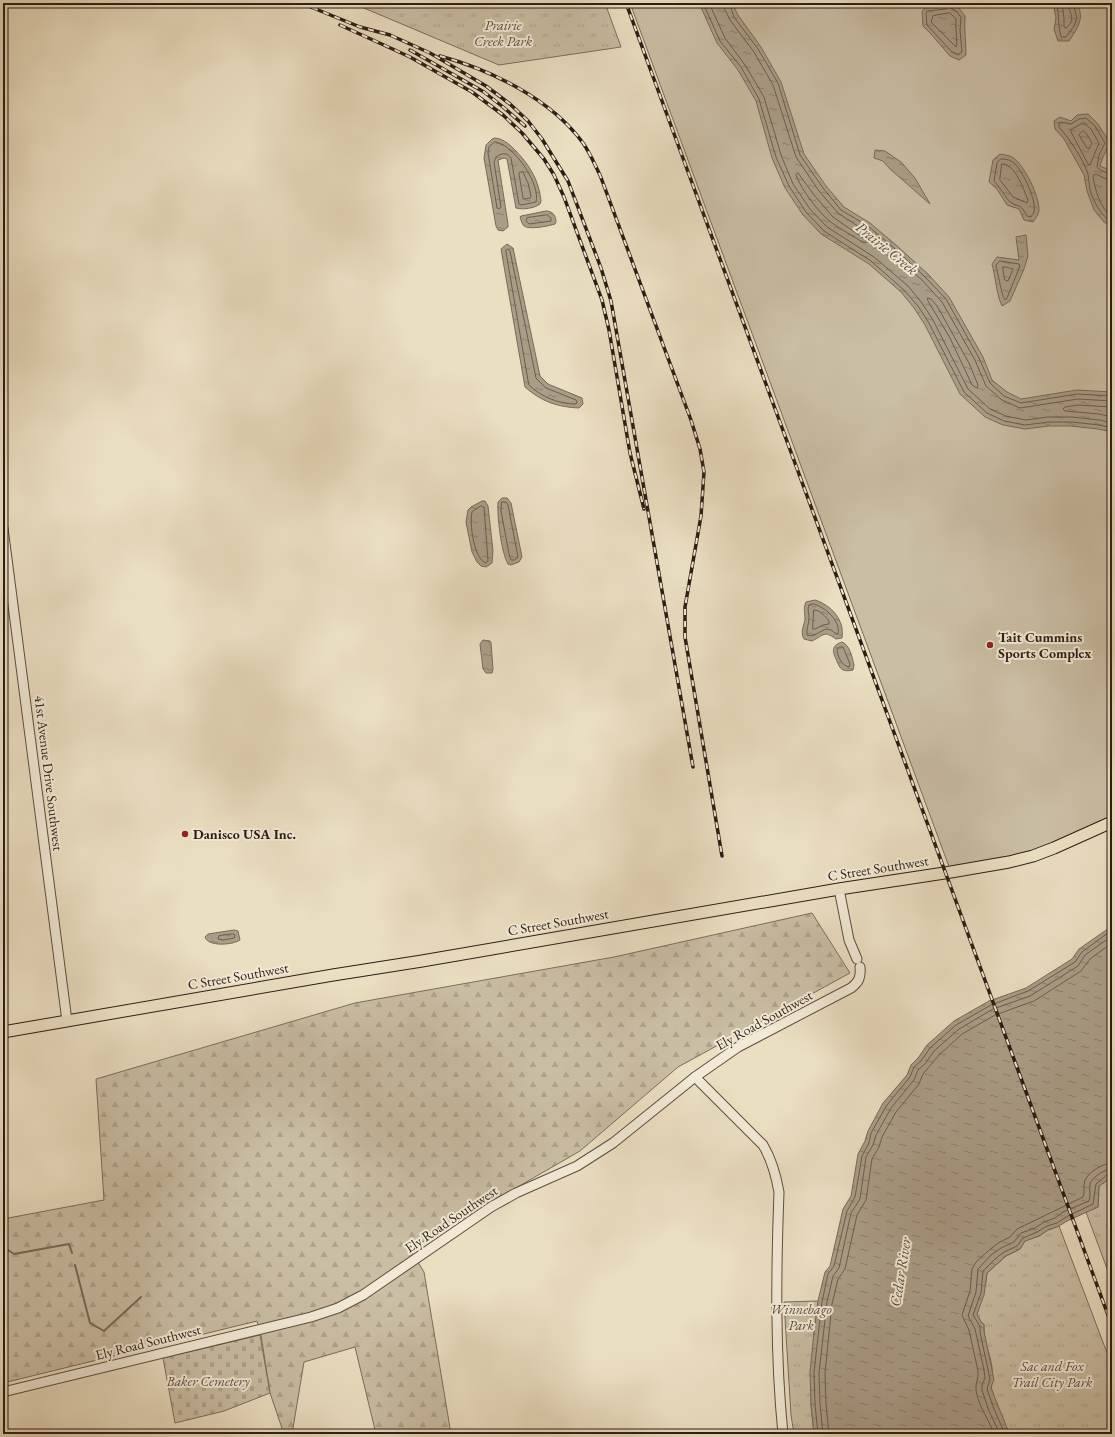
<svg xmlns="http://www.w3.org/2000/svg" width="1115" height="1437" viewBox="0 0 1115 1437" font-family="'EB Garamond',serif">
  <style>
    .grass { fill: #cabea4; stroke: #7a6e5c }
    .forest { fill: url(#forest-firs); stroke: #7a6e5c }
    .cemetery { fill: url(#cemetery-stones); stroke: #7a6e5c }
    .park { fill: url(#park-tufts); stroke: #7a6e5c }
    .water { fill: url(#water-ripples); stroke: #776a59 }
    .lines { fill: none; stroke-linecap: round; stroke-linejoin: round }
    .shore { stroke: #6a5d4e; stroke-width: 1 }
    .stream { stroke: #776a59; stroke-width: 2 }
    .minor-casing { stroke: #5b4e40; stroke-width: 11 }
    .major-casing { stroke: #2b1d14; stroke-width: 13 }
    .minor { stroke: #f2ead7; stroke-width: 9 }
    .major { stroke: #ebdfc2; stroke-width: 11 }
    .rail-casing { stroke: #2b1d14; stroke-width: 3.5 }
    .rail { stroke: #f2ead7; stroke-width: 2; stroke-dasharray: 6; stroke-linecap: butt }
    .poi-dot { fill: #8f2418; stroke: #f2ead7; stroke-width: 1.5 }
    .labels { text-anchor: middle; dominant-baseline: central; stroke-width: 4; stroke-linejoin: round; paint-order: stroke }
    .park-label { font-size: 14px; font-style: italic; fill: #5b4d3f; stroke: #f2ead7 }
    .poi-label { font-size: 14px; font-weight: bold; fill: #2b1d14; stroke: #f2ead7; text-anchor: start }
    .street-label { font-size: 14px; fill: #2b1d14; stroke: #f2ead7 }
    .water-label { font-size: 15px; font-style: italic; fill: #574a3c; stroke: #f2ead7 }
  </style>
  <defs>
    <pattern id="forest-firs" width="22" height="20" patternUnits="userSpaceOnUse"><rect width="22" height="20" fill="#cabea4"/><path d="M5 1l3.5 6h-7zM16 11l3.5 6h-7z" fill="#aea38c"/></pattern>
    <pattern id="cemetery-stones" width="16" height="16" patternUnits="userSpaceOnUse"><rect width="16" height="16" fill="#cabea4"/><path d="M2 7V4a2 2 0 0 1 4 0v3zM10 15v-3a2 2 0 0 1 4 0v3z" fill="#aea38c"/></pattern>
    <pattern id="park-tufts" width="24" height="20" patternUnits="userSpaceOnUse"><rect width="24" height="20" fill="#cabea4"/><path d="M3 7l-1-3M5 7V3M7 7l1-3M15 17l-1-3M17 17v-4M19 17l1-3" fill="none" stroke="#aea38c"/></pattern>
    <pattern id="water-ripples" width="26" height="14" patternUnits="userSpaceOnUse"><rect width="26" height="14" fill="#aa9d87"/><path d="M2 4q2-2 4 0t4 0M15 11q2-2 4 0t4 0" fill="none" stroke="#8b7f6d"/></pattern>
  </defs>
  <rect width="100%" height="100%" fill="#ebdfc2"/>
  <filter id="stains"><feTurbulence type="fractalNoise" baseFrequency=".005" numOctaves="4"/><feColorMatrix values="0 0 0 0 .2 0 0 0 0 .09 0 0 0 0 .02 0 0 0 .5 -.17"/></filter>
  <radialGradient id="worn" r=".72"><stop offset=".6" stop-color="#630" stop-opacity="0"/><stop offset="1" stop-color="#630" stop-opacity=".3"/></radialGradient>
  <path class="grass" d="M630,3H1112V822L1075,839L951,872Z"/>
  <path class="forest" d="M812,913L850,973L678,1067L580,1151L410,1249L424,1272L451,1434H376L355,1347L304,1362L292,1434H284L270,1393L261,1335L257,1321L3,1383V1219L104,1200L96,1079L355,1003L614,957Z"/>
  <path class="cemetery" d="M260,1335L270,1393L224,1411L175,1423L163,1358Z"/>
  <g class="park">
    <path d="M352,3H605L621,47L499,65Z"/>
    <path d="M1112,1177V1282L1086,1212L1098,1207L1099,1186Z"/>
    <path d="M1059,1226L1112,1366V1434H1009C1004,1418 994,1404 991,1388C990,1381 993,1374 992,1367C990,1353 983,1339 984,1325L981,1322L977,1314L986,1282L987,1273L1006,1256L1020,1249L1025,1241L1039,1236L1048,1230Z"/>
    <path d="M818,1301L814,1332L811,1405L814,1434H794L791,1415L784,1302Z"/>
  </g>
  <g class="water">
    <path d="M699,3H732L738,15L761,47L781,82L804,154L826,186L844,207L870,223L896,245L928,274L949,297L983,357L992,380L1007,392L1021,399L1077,390L1112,392V432L1098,429L1071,426H1049L1025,429L1003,425L985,417L960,394L925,325L914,308L901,292L869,264L821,234L803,215L785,188L772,158L756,101L738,70L717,43Z"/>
    <path d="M1053,3H1076C1086,17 1077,29 1069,41H1058L1054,29L1056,18Z"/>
    <path d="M953,4L959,8L965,16C964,29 966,42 966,55L959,60L950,56L931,34L923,26L922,11L927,6L934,7Z"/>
    <path d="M1088,114L1098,124L1110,143L1103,157L1100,166L1112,171V227L1104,222L1094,210L1087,191L1084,175L1064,139L1055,129L1054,121L1060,117L1071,121L1077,115Z"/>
    <path d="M495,138C503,139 508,143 514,149C529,164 539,180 541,201L540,204C535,208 523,210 516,208L507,159L504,158L498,160L508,224V227L503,231L498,230L496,226L484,158L486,145L492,139Z"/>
    <path d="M875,150L885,151L901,162L915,178L930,204L890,169L883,161L874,158Z"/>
    <path d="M1000,154C1004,155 1008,155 1012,157C1024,164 1040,197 1039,211C1038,215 1035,219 1033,222L1024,220L1019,209L1007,205L997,189L989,182L993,160Z"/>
    <path d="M546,211C553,211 556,216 556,222L555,224C549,226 529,230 524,226C522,224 521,220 520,217L521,216Z"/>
    <path d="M1026,235L1028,256L1024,269L1010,301L1002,306C996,293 996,278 992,264L997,257L1019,260L1016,237Z"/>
    <path d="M507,244L513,248L540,376L548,384L582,398L583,404L579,408C558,407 542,402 525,387L501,249Z"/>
    <path d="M502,498H507L511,503L522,557L519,562L511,565L508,564C501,552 497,515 498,502Z"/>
    <path d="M482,501H485L488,506L493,551L492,563L486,567L481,566L477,562L472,552L466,522L468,510L471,507Z"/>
    <path d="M815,600C831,605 845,620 842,638L836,639C823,630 825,635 812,641L804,639C800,632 804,626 805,619C805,613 803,608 806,602Z"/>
    <path d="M483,640L490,641L491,643L493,669L492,673H486L483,669L480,644Z"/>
    <path d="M842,642C850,645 852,657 854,665L853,670C849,671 846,671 843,670C839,668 838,663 836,659C832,651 832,645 842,642Z"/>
    <path d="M1112,926V1177L1099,1186L1098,1207L1067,1221L1059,1226L1048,1230L1039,1236L1025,1241L1020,1249L1006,1256L987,1273L984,1295L977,1314L981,1322L984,1324V1331L994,1380L991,1387C996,1403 1004,1418 1009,1434H814L811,1405L810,1372L814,1332L818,1301L825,1272L830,1266L843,1209L851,1196L858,1154L865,1141L868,1131L883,1103L907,1075L911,1065L918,1058L927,1045L954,1021L989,1001L1026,988L1072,959L1079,949Z"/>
    <path d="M234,930L238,931L240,940C233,945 208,947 205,937L208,934Z"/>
  </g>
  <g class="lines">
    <g class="shore">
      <path d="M703,3L720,41L741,67L759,99L776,157L789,186L806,212L824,231L871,261L904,290L918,306L929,323L964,392L987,413L1004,421L1025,425L1049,422H1072L1099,425L1112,428"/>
      <path d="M709,3L725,38L745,65L764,97L781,155L793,184L810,209L827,227L874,257L908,286L922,303L933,320L968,389L990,409L1006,416L1026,420L1048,417H1072L1099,420L1112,423"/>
      <path d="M724,3V8L730,20L754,52L773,85L796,157L819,191L838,213L865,231L922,280L942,302L975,360L986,386L1002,400L1020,408L1078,399L1112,401"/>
      <path d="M729,3L734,17L758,49L778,83L800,155L823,188L841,210L868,226L894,248L925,277L946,299L979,358L990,383L1004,396L1021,403L1077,394L1112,396"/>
      <path d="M1057,3C1059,14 1058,27 1061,37H1066L1074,26L1077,18L1073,3"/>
      <path d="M1062,3L1064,18V27L1066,28C1077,19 1069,14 1068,3"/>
      <path d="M949,7L956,11L961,17L960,30L962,52L958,55L952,52L927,25L926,13L928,11L946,9Z"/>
      <path d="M950,13L956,19C955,26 958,43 956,47L931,22L933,16Z"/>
      <path d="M1081,124H1085L1091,129L1099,143L1090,165L1088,164L1071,132V130Z"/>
      <path d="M1083,131L1086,133L1092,143L1089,149L1087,148L1079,135Z"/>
      <path d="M495,142C514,144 541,185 536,202L521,205L519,204L511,158C507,152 501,153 496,157L494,162L501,207L499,209L497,208L488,153L489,147Z"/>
      <path d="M1001,159C1007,159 1011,160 1015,164C1023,172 1037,201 1034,212C1034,213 1031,216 1031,217L1027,216C1019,202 1021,209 1010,202C1007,199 999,186 994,181L997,163Z"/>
      <path d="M1002,164C1016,164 1023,189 1028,200L1027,203L1013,197L1000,180Z"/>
      <path d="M520,172H523L528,183L531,196L530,198L525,199L523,198L519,174Z"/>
      <path d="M798,173L814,195L833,217L866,240V242L864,243C853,236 842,230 832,223C819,213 802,191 796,175Z"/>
      <path d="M1112,175L1100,170L1097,167L1099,155L1105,143L1095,126L1086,118L1079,119L1071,124L1061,122L1059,123V127C1068,137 1085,162 1088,174C1089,179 1089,185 1090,190C1094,203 1101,215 1112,223"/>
      <path d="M1112,180L1106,179L1096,174L1093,176C1095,190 1100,208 1112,217"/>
      <path d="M547,215L551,218V221L529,224L526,221L527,218Z"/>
      <path d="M506,250L508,249L510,251L536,378L546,388L576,400L577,402L576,404C559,404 541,397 529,385Z"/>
      <path d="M1000,261L1019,264L1020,266L1007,298L1005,300C1002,297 998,273 996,266Z"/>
      <path d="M1003,267H1006L1013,269L1008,281L1005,280Z"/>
      <path d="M928,298L931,299L937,306L969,363L978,385L977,388L972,385L950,338L928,301Z"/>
      <path d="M1112,407L1078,405L1065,407L1063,409L1065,411L1099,414L1112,417"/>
      <path d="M502,502H506L508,505L518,557L515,560H511L509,554L501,511Z"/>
      <path d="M481,506L484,507L488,561L486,563C474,560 469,522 472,512Z"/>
      <path d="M814,604C825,607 841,621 838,634H836C824,621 819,639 807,635C806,629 809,624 809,618C809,613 807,610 809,605Z"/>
      <path d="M814,610C820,610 825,616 829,621V624L823,625L815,629H813Z"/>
      <path d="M840,647H843L850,664L849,667C842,666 837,656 837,649Z"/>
      <path d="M233,934L235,935L234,938L223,940L218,939L219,936Z"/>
      <path d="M818,1434L815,1404L814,1372L822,1302L828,1274L834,1266L847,1211L855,1197L862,1156L869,1143L871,1133L887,1105L910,1077L914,1067L921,1061L930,1048L956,1025L991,1005L1028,991L1075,962L1082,952L1112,930"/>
      <path d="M823,1434L820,1404L819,1373L827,1302L833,1276L839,1268L851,1213L860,1199L866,1157L873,1145L876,1135L891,1108L914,1080L918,1070L925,1064L934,1051L959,1029L993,1009L1030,996L1078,966L1085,955L1112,936"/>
      <path d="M829,1434L826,1404L825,1373L832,1304L838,1279L845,1269L857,1215L866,1200L872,1159L879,1147L882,1137L896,1112L919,1084L923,1074L939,1055L962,1034L995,1015L1034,1001L1081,971L1090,959L1112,943"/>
      <path d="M994,1434C989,1419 978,1406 976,1390C975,1383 979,1379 978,1371L969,1330L962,1315L970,1291L972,1269L976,1262L988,1251L998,1243L1010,1237L1017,1229L1083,1197C1085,1192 1083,1186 1085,1180C1089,1172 1103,1163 1112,1163"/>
      <path d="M1000,1434L989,1411L982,1390V1385L985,1378L984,1370L975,1329L968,1316L976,1292L978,1269L991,1255L1001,1248L1014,1242L1021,1233L1035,1228L1044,1222L1055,1218L1063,1212L1089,1201C1091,1195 1089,1190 1090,1184C1092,1177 1105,1169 1112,1169"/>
      <path d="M1005,1434L994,1409L987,1389L990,1379L980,1332V1326L973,1315L981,1293L983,1271L995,1259L1004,1252L1017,1246L1023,1238L1037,1232L1047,1226L1057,1223L1066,1217L1093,1204L1096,1184L1108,1174H1112"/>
    </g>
    <g class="stream">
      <path d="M3,1255L8,1250L14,1254L69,1244L72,1253"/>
      <path d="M75,1265L90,1323L104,1331L141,1297"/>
    </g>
    <defs>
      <g id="minor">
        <path d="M3,528L67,1021"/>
        <path d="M839,889L849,940L857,959"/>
        <path d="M695,1077L763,1145C772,1160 776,1175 779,1192C776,1273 775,1354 783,1434"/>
        <path d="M3,1392L311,1317L338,1308L363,1295L491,1207L516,1193L577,1166L613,1143L695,1077L738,1047L851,988C859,982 861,977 860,967"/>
      </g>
      <path id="major" d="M3,1032L333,975L422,961L839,889L951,872L1009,862L1033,856L1054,848L1112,822"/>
    </defs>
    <use href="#minor" class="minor-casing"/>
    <use href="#major" class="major-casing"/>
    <use href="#minor" class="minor"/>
    <use href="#major" class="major"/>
    <defs>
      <g id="rail">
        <path d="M301,3L360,27L390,35L430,53L486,86L510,104L528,121L542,139L568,181L601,268L611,301L693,767"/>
        <path d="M626,3L1112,1326"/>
        <path d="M340,25L410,57L472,92L503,115L522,133L544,159L554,175L564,197L602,300L609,330L630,453L644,509"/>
        <path d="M410,50L484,92L503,107L525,126"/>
        <path d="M440,56C491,70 551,99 583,143C590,153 595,165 600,175L691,420L700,449L704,472L701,516L685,607V637L722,856"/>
      </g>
    </defs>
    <use href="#rail" class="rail-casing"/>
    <use href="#rail" class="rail"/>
  </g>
  <g class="poi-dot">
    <circle cx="990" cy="645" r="4"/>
    <circle cx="185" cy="834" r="4"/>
  </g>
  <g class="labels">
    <g class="park-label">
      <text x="503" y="25">Prairie<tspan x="503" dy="16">Creek Park</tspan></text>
      <text x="801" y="1309">Winnebago<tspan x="801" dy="16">Park</tspan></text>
      <text x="1052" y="1366">Sac and Fox<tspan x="1052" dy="16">Trail City Park</tspan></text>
      <text x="208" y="1381">Baker Cemetery</text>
    </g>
    <g class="poi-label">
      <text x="998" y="637">Tait Cummins<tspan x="998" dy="16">Sports Complex</tspan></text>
      <text x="193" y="834">Danisco USA Inc.</text>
    </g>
    <g class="street-label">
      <text transform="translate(49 773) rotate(83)">41st Avenue Drive Southwest</text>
      <text transform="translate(878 868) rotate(-9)">C Street Southwest</text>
      <text transform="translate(558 922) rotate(-10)">C Street Southwest</text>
      <text transform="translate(238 976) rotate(-10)">C Street Southwest</text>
      <text transform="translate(764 1020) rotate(-29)">Ely Road Southwest</text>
      <text transform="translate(451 1219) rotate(-34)">Ely Road Southwest</text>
      <text transform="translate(148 1342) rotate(-14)">Ely Road Southwest</text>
    </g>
    <g class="water-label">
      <text transform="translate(887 248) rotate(39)">Prairie Creek</text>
      <text transform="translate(900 1272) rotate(-81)">Cedar River</text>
    </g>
  </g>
  <rect width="1115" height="1437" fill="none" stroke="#ebdfc2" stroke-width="16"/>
  <rect x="4" y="4" width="1107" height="1429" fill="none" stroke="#2b1d14" stroke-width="2"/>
  <rect x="8" y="8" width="1099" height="1421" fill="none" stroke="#2b1d14"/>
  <rect width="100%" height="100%" filter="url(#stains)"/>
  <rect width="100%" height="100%" fill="url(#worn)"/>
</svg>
